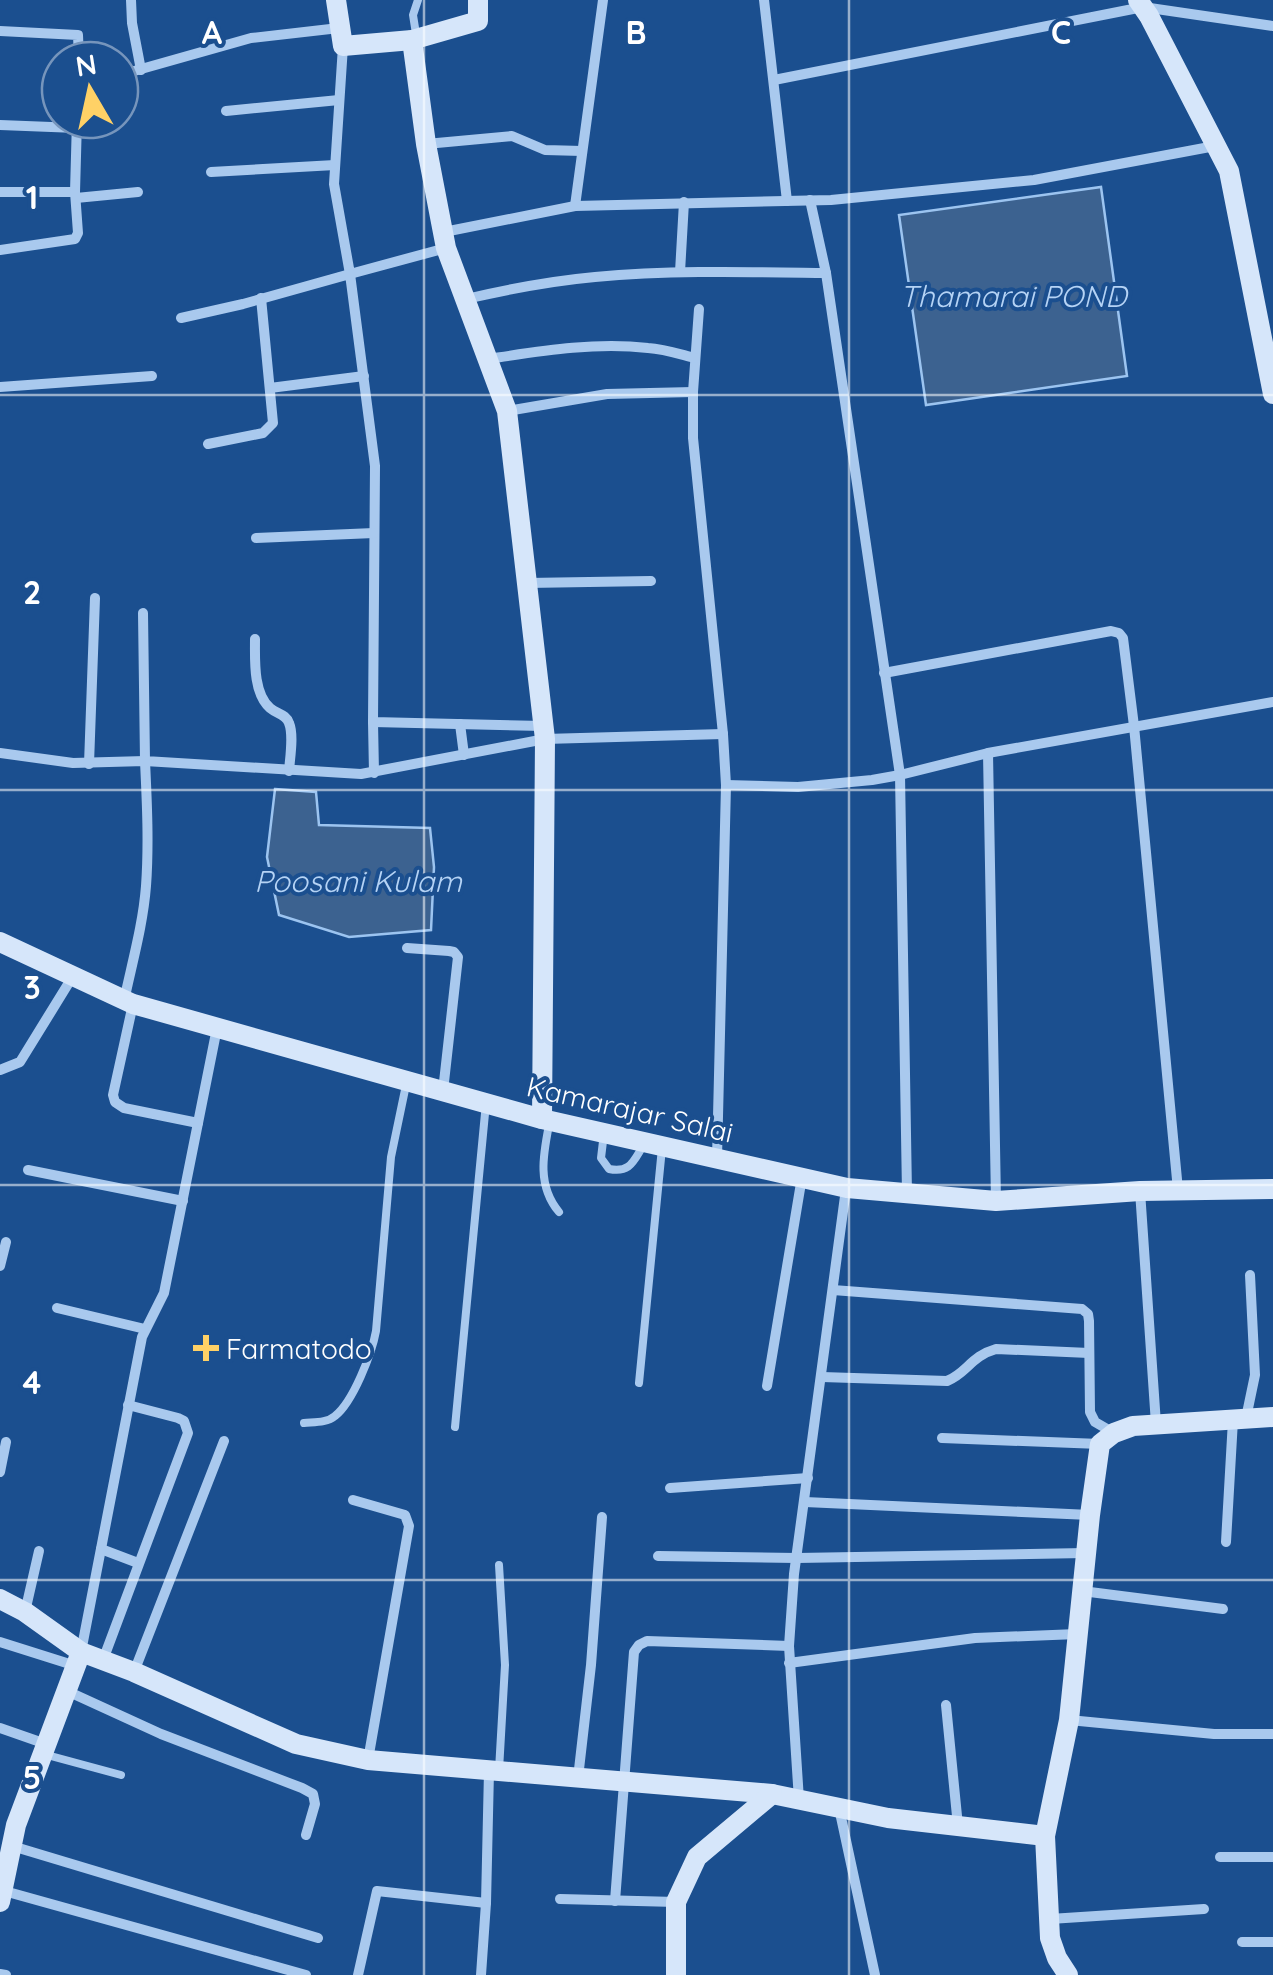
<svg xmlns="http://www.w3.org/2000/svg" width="1273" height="1975" viewBox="0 0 1273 1975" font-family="Quicksand,sans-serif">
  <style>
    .water { fill: #3c6290; stroke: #9cc4f0; stroke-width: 2.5 }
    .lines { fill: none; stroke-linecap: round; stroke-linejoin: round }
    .lane { stroke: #a9c9ee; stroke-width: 8 }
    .street { stroke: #a9c9ee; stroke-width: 10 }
    .secondary { stroke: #d6e6fa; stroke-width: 20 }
    .grid { fill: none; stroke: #fff; stroke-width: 2.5; stroke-opacity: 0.55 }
    .poi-dot { fill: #ffd166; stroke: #1b4f8f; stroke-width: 4 }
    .labels { text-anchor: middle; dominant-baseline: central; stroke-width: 8; stroke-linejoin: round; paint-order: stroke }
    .street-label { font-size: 28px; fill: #fff; stroke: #1b4f8f }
    .poi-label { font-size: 28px; fill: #fff; stroke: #1b4f8f; text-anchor: start }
    .water-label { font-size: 30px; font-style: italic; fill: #b5d3f5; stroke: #1b4f8f }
    .grid-label { font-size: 32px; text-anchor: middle; font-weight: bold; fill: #fff; stroke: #1b4f8f; stroke-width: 8; stroke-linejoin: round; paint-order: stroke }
  </style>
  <rect width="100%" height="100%" fill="#1b4f8f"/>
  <g class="water">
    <path d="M1101,187L1127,376L926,405L899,215Z"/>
    <path d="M275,789L316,792L319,825L430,828L434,867L431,930L349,937L279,915L267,857Z"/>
  </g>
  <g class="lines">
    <g class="lane">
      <path d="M416,34L413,15L418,0"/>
      <path d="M549,1125C543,1155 537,1186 559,1212"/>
      <path d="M604,1133L601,1158L609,1169C630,1173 633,1162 643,1146"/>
      <path d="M639,1383L662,1148"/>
      <path d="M304,1423C314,1422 327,1423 335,1416C353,1402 372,1353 376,1331L391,1157L406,1085"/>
      <path d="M455,1427L486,1103"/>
      <path d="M47,1755L121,1775"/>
      <path d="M499,1770L505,1665L499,1565"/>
    </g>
    <g class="street">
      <path d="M131,0L132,23L141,70"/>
      <path d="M764,0L787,201"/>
      <path d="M0,31L78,35L79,60"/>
      <path d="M343,46L334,184L350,274L446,248"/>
      <path d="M120,75L251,38L339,28"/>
      <path d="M774,80L1143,7L1273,26"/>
      <path d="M226,111L339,100"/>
      <path d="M0,125L77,128"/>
      <path d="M426,144L512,136L545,150L582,151"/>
      <path d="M211,172L335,165"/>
      <path d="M0,192H75"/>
      <path d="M76,198L138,192"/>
      <path d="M810,200L826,273L900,775L907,1193"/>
      <path d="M575,206L603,0"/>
      <path d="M444,232L575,206L831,200L1034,180L1215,146"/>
      <path d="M0,250L75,239L78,233L75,192L77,120"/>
      <path d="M680,272L684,202"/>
      <path d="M466,299C509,289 551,281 595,277C672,270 749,272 826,273"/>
      <path d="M699,309L693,392V438L723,734L726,785L717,1158"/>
      <path d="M181,318L243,304L350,274L375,466L373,722L543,726"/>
      <path d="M488,359C541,351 594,342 648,348C664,349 679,354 695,358"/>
      <path d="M0,387L152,376"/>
      <path d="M270,388L364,376"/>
      <path d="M507,411L607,394L693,392"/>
      <path d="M208,444L263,433L273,423L261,298"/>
      <path d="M256,538L374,533"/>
      <path d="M527,583L651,581"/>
      <path d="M143,613L145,761L361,774L545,739L723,734"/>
      <path d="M255,639C255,660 253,693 270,708C277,714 286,714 289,723C294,735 290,757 289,771"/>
      <path d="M884,673L1111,631L1119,633L1123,638L1134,726L1178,1190"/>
      <path d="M373,722L374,773"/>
      <path d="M460,724L464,755"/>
      <path d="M0,753L73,763L145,761C147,803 149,845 146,886C143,925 132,963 124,1001"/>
      <path d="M988,753L996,1201"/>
      <path d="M89,764L95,598"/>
      <path d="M726,785L798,787L872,780L900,775L988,753L1273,702"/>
      <path d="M407,948L449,951L454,952L458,957L443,1091"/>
      <path d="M133,1004L113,1095L115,1102L124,1108L198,1123"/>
      <path d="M0,1070L20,1062L73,976"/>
      <path d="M28,1170L183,1201"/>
      <path d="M1140,1191L1156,1424"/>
      <path d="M0,1266L6,1242"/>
      <path d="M833,1290L1082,1309L1088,1314L1089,1321L1090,1412L1095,1422L1114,1433"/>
      <path d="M57,1308L145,1329"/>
      <path d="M822,1377L947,1381C967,1373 971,1356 996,1349L1089,1353"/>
      <path d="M767,1386L802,1177"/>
      <path d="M1246,1418L1255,1375L1250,1275"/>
      <path d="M942,1438L1100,1444"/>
      <path d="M0,1472L6,1442"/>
      <path d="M670,1488L808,1478"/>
      <path d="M353,1500L405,1515L409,1526L368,1760"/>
      <path d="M805,1502L1090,1515"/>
      <path d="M1226,1542L1233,1420"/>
      <path d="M101,1549L138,1563"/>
      <path d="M658,1556L797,1558L1085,1553"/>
      <path d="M1082,1591L1223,1609"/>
      <path d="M25,1612L39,1551"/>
      <path d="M0,1642L76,1666"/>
      <path d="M81,1652L142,1337L164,1293L217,1028"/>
      <path d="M103,1660L188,1433L184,1421L178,1418L128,1405"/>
      <path d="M789,1663L975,1638L1077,1634"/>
      <path d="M134,1672L224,1441"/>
      <path d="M67,1691L161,1734L302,1788L313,1794L315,1804L306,1835"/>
      <path d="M946,1705L958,1826"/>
      <path d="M1069,1720L1214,1734H1273"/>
      <path d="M0,1728L46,1744"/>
      <path d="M578,1778L591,1665L602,1517"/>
      <path d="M799,1800L789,1646L794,1574L846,1189"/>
      <path d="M839,1808L875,1975"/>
      <path d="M12,1846L318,1938"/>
      <path d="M1220,1857H1273"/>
      <path d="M1,1890L306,1975"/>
      <path d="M560,1899L676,1902"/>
      <path d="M615,1901L634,1652L639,1645L647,1641L789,1646"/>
      <path d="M1050,1919L1204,1909"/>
      <path d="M1242,1942H1273"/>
      <path d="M0,1974L6,1975"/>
      <path d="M358,1975L377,1891L486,1903"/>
      <path d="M481,1975L486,1903L489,1771"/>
    </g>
    <g class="secondary">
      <path d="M336,0L343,46L412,40L478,21V0"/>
      <path d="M1138,0L1149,16L1229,171L1273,394"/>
      <path d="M412,40L426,144L446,248L507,411L545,739L542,1119"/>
      <path d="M0,942L133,1004L542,1119L847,1188L996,1201L1140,1191L1273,1189"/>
      <path d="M0,1599L25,1612L81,1652L134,1672L296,1744L368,1760L772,1794L888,1818L1045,1836"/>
      <path d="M0,1902L16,1825L81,1652"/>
      <path d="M676,1975V1902L697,1857L772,1794"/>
      <path d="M1068,1975L1057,1958L1050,1938L1045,1836L1069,1720L1090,1515L1100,1444L1114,1433L1133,1426L1273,1417"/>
    </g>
  </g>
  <path class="grid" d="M424,0V1975M849,0V1975M0,395H1273M0,790H1273M0,1185H1273M0,1580H1273"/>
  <path class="poi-dot" d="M201 1333h10v10h10v10h-10v10h-10v-10h-10v-10h10z"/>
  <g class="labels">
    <g class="street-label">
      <text transform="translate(630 1109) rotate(13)">Kamarajar Salai</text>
    </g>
    <g class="poi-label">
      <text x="226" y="1348">Farmatodo</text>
    </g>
    <g class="water-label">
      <text x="1013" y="296">Thamarai POND</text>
      <text x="358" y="881">Poosani Kulam</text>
    </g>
  </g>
  <g class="grid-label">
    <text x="212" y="44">A</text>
    <text x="636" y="44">B</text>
    <text x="1061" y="44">C</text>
    <text x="32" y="209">1</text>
    <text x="32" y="604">2</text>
    <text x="32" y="999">3</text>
    <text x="32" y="1394">4</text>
    <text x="32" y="1789">5</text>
  </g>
  <g transform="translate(90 90) rotate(351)"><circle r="48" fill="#1b4f8f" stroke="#7695bc" stroke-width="2.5"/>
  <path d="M0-8L18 38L0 25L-18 38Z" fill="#ffd166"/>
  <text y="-15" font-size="28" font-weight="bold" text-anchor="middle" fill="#ffffff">N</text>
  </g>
</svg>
